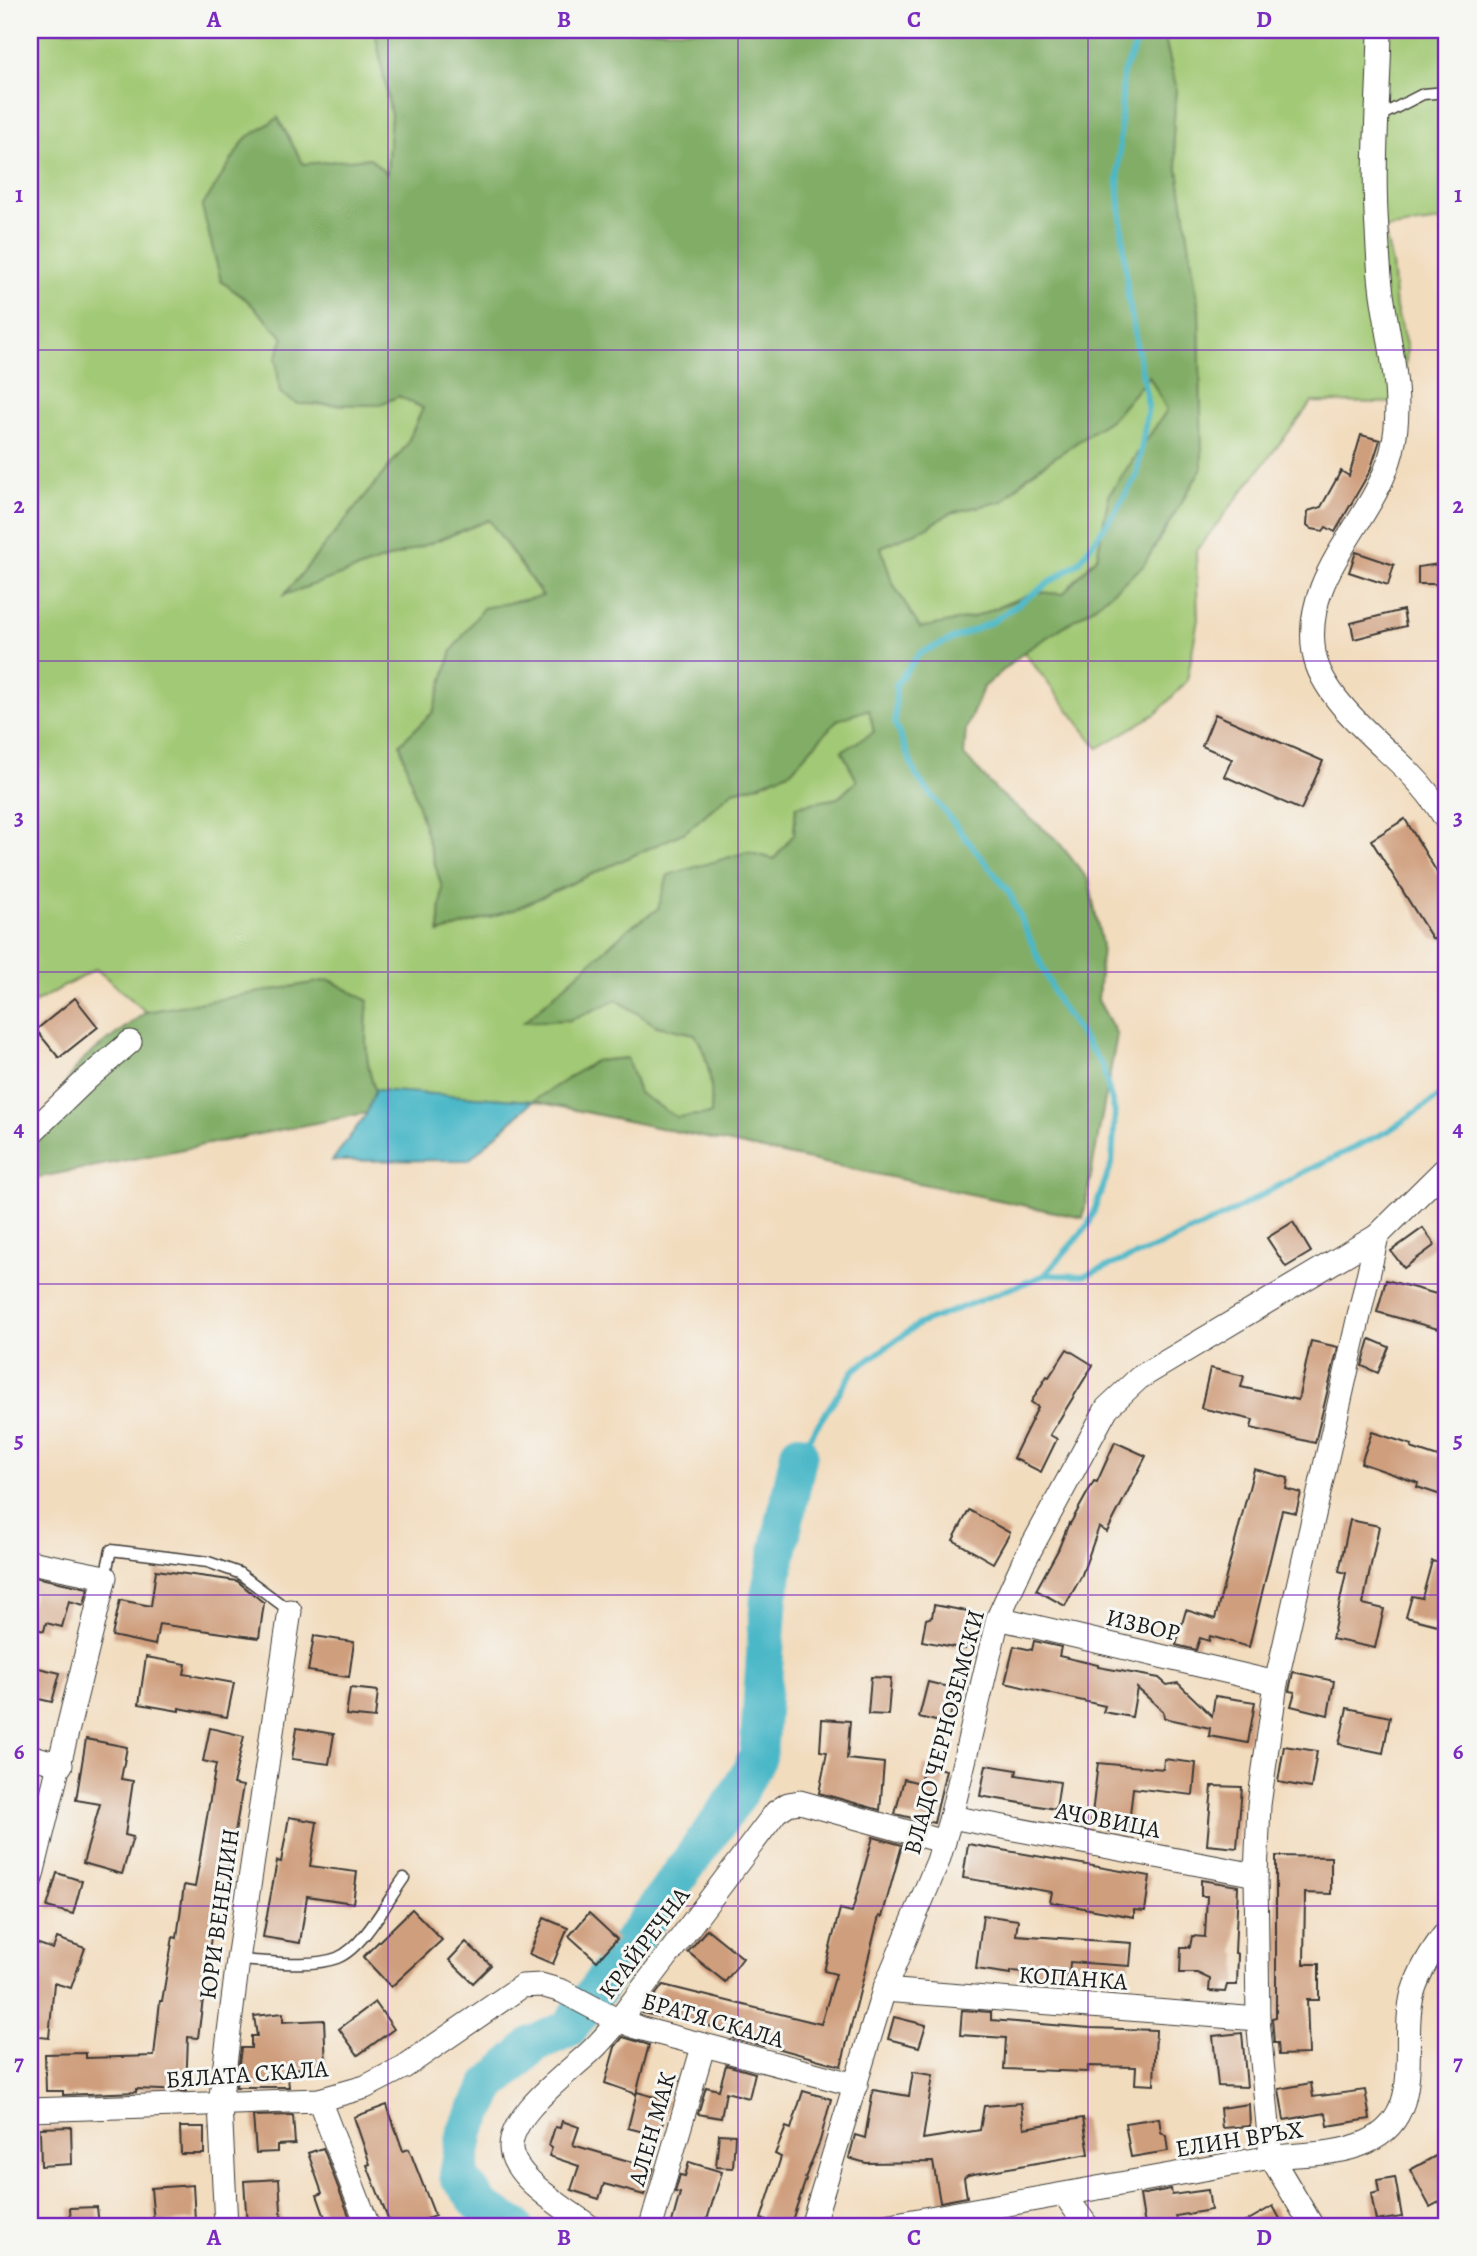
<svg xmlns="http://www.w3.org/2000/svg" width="1477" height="2256" viewBox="0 0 1477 2256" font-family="Alegreya,serif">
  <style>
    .green { fill: #a2c974; stroke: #5f7248; stroke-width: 2 }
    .forest { fill: #81ad66; stroke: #4e6441; stroke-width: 2; fill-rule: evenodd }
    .water { fill: #4cb8c8; stroke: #346a72; stroke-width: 2 }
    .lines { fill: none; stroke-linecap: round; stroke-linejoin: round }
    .stream { stroke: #4cb8c8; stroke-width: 6 }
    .river { stroke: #4cb8c8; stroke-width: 38 }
    .building { fill: #cf9e7d }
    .lane-casing { stroke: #3c3934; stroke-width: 13 }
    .street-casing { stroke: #3c3934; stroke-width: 25 }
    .lane { stroke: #fff; stroke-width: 10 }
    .street { stroke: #fff; stroke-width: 23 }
    .grid { fill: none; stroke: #7b2cbf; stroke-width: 2; stroke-opacity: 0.55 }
    .labels { text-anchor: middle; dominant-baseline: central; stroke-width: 6; stroke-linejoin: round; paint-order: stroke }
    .street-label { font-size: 24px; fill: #1c1c1c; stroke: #f6f6f2 }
    .neatline { fill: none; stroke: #7b2cbf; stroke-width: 2.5 }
    .grid-label { font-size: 23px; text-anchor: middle; font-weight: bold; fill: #7b2cbf }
  </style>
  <rect width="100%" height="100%" fill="#f6f6f2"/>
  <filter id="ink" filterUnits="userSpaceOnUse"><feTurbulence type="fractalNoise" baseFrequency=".0143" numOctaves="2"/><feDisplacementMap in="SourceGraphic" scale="14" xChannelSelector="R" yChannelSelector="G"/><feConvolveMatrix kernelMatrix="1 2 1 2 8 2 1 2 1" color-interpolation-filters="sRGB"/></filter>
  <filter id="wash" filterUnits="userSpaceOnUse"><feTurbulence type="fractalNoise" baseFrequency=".00686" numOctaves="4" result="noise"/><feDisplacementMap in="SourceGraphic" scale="28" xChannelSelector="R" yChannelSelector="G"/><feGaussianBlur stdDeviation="1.57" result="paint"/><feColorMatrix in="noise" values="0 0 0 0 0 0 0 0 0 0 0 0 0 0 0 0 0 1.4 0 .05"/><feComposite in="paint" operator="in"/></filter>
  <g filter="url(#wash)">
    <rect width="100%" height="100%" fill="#f2dcbe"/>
    <g class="green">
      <path d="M30,30H375L391,115L387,175L303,164L278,118L221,281L248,301L284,338L276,358L297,404L378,405L399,396L423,408L406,446L285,594L428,544L489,520L543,597L452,651L433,712L400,744L442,888L439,932L515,909L685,832L733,791L758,785L791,771L837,720L869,709L874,733L842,751L857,781L838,798L796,806L794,834L774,859L747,852L629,928L570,1020L617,1000L657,1026L695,1034C709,1058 713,1087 711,1114L676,1117L639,1093L627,1058L595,1061L533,1101L375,1090C364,1061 365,1032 368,1001L330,980L146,1012L96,969L30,1005Z"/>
      <path d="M1171,30H1447V220L1384,229L1392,264L1396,308L1407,348L1403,403L1312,402L1196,551L1198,619L1187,681L1157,713L1098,748L1024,652L1094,607L1143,566L1202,468L1199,310L1173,136L1176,86L1165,38Z"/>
      <path d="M1149,375L1167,410L1109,495L1097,557L1063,594L1035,592L974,617L920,629L892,582L880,547L928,527L950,513L1003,501L1030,474L1114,417Z"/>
    </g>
    <g class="forest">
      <path d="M375,30H1171L1165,39L1176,86L1173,136L1199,310L1202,468L1143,566L1094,607L1024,652L983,688L966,729L964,755L997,791L1057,840L1089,881L1102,945L1098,1000L1117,1035L1083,1218L533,1101L595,1061L627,1058L639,1093L676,1117L711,1114C713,1087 709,1057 695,1034L657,1026L617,1000L570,1020L524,1022L629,928L658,909L668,875L747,852L774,859L794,834L796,806L838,798L857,781L842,751L874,732L869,709L837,720L791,771L758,785L733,791L685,832L515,909L439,933L442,888L400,744L433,712L452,651L483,608L543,596L489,520L428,544L284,595L406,446L423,408L399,396L378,405L297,404L280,393L276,358L284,338L248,301L221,281L202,207L245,139L278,118L303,164L370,158L387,174L391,115ZM1149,376L1167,410L1109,495L1097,557L1063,594L1035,592L974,617L920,628L892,582L881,547L928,527L950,513L1003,501L1030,474L1114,417Z"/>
      <path d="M330,980L368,1001C365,1032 364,1061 375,1090L367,1113L30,1179V1136L51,1104L83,1059L146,1012Z"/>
    </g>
    <path class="water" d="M375,1090L533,1101L469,1160L332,1161L367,1113Z"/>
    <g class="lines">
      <g class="stream">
        <path d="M1045,1275L1083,1276L1157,1247L1226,1215L1300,1174L1388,1131L1447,1091"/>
        <path d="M799,1453L854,1370L919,1324L1045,1275L1089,1224L1112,1163L1115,1113L1102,1065L1058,1002L1009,892L917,777L895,724L896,684L920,653L992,622L1079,562L1115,512L1137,475L1148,406L1128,298L1118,182L1123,73L1143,30"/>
      </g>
      <path class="river" d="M514,2226L483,2208L458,2175L466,2131L490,2085L534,2044L569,2028L735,1799L758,1757L769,1595L799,1453"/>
    </g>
    <g id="blocks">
      <g class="building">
        <path d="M1361,435L1380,440L1370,471L1335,532L1326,527L1323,531L1312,529L1307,525L1308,511L1321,507L1341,471L1349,476Z"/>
        <path d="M1356,552L1394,565L1388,585L1349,572Z"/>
        <path d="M1447,563V584H1418V567Z"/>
        <path d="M1403,610L1406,626L1354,639L1351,623Z"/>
        <path d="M1215,714L1323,761L1301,810L1224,776L1232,759L1202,746Z"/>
        <path d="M1405,819L1447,889V941L1432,938L1371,840Z"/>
        <path d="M75,998L98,1027L59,1058L36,1030Z"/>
        <path d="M1293,1222L1311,1252L1286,1267L1267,1238Z"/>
        <path d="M1423,1228L1435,1245L1404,1268L1391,1251Z"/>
        <path d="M1386,1280L1447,1297L1438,1329L1377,1312Z"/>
        <path d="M1370,1339L1389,1347L1378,1373L1362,1366Z"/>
        <path d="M1311,1341L1338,1347L1315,1443L1251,1428L1253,1420L1201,1408L1210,1368L1244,1376L1241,1387L1298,1400Z"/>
        <path d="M1067,1349L1093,1365L1050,1435L1057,1439L1041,1472L1013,1458L1038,1407L1031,1402L1047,1376L1049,1377Z"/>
        <path d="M1372,1432L1412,1445L1411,1448L1447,1460V1497L1417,1487L1418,1483L1361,1463Z"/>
        <path d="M1115,1442L1146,1456L1107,1532L1099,1527L1081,1577L1065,1606L1036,1590L1058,1550L1069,1523L1070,1524L1094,1481L1097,1482Z"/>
        <path d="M1254,1469L1288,1478L1286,1489L1301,1493L1296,1513L1282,1510L1249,1647L1210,1636L1209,1641L1200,1638L1196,1650L1176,1645L1186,1610L1215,1619Z"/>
        <path d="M969,1510L1010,1533L993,1563L953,1540Z"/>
        <path d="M1350,1520L1379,1526L1363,1604L1384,1609L1375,1648L1332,1639L1346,1573L1339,1571Z"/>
        <path d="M1432,1561L1447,1565V1601L1441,1626L1406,1617L1412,1596L1422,1598Z"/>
        <path d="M156,1570L237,1581L264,1603L259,1638L159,1624L155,1645L112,1636L120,1600L151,1606Z"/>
        <path d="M30,1576L88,1588L84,1605L69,1601L62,1627L46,1623L44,1631L30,1627V1609L34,1592L30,1591Z"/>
        <path d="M934,1605L972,1612L965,1649L922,1641L926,1619L932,1617Z"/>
        <path d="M314,1636L354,1642L349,1677L308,1671Z"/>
        <path d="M1034,1641L1061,1647L1059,1656L1098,1665V1667L1159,1678L1167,1685L1178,1683L1212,1716L1215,1696L1255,1702L1248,1743L1209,1736L1210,1728L1164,1718L1163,1711L1137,1688L1132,1717L1103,1712L1105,1706L1005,1683L1014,1646L1032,1650Z"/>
        <path d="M146,1657L186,1664L184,1674L234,1683L227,1717L179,1708V1711L139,1704Z"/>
        <path d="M30,1666L60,1673L52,1702L30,1697Z"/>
        <path d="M1293,1672L1334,1681L1328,1715L1291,1706L1295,1692L1289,1691Z"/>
        <path d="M871,1677L891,1678L888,1715L868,1714Z"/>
        <path d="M928,1682L957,1689L948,1724L919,1717Z"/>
        <path d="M350,1688L378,1691L375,1718L346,1715Z"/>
        <path d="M1347,1708L1390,1717L1383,1753L1339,1744Z"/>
        <path d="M822,1719L850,1721L847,1759L884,1763L880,1810L819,1793L827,1752L820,1751Z"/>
        <path d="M210,1728L244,1736L233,1784L243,1786L229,1867L220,1866L198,2038L188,2037L186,2091L136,2089V2092L63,2095V2091H46L45,2054L86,2053V2058L154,2056L160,2001H162L173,1937L177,1938L184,1885L195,1887L216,1764L203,1761Z"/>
        <path d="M297,1728L334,1734L329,1764L292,1759Z"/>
        <path d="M86,1739L127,1747L121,1779L133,1781L125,1835L133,1837L122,1874L83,1863L100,1804L76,1800Z"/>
        <path d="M1284,1746L1317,1751L1311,1788L1278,1782Z"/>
        <path d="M1164,1759L1196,1763L1193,1795L1133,1788L1128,1833L1108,1831L1109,1825L1091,1823L1098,1763L1163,1769Z"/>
        <path d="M924,1765L946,1770L934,1823L895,1814L904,1779L920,1783Z"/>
        <path d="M986,1765L1017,1770L1016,1775L1060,1782L1056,1809L980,1796Z"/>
        <path d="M1212,1786L1242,1787L1237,1848L1207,1845Z"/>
        <path d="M289,1817L317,1822L310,1866L357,1872L353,1903L307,1896L300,1943L263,1937L277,1861L281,1862Z"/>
        <path d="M873,1837L902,1845L882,1917L879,1916L841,2066L763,2044V2046L733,2038L734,2031L642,2013L663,1985L821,2024L836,1974L824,1971L840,1909L852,1912Z"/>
        <path d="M968,1844L1150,1876L1145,1911L1134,1910V1917L1050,1902L1052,1892L963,1878Z"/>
        <path d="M1276,1856L1331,1857V1894L1305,1893L1304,1964H1319V2000H1307L1309,2054L1279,2055L1278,2043H1274L1272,2018L1276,2017Z"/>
        <path d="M57,1873L82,1881L73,1914L47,1907Z"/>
        <path d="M1201,1880L1238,1886L1235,1953L1238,1954L1237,1985H1227L1225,1992L1209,1991L1210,1979L1197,1973H1180L1181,1947H1190L1192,1936L1205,1937L1207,1896H1201Z"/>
        <path d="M412,1909L442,1940L391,1987L363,1957Z"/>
        <path d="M589,1913L617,1939L597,1961L569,1936Z"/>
        <path d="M983,1915L1018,1920L1016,1935L1132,1943L1130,1966L1070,1962L1069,1975L1011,1971V1974L976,1969Z"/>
        <path d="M544,1918L568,1928L553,1964L529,1954Z"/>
        <path d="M707,1929L743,1958L725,1982L688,1952Z"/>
        <path d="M57,1938L85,1948L71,1988L54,1983L49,2038L30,2036V1962L36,1943L53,1949Z"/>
        <path d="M466,1942L491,1965L473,1983L449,1960Z"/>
        <path d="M375,2002L394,2029L358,2055L339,2029Z"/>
        <path d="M962,2010L991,2012V2020L1090,2028L1156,2030L1154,2085L1135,2084L1136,2067L1088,2066V2072L1004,2069L1006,2038L960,2035Z"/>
        <path d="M283,2013V2022L324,2020L326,2067L287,2069L289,2087H236L241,2048H251V2036H257L254,2016Z"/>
        <path d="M894,2017L926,2025L919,2047L888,2039Z"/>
        <path d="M1242,2033L1247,2087L1218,2086L1213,2036Z"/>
        <path d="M623,2037L649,2045L636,2094L605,2083L615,2047Z"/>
        <path d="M726,2065L755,2073L749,2098L726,2092L721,2118L698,2114L706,2087L719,2090Z"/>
        <path d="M913,2072L933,2075L923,2139L980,2130L984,2106L1021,2103L1024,2128L1083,2118L1089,2154L968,2175L964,2178L967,2197L940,2202L933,2162L866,2163L849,2158L855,2135L865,2138L873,2090L909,2096Z"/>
        <path d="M1311,2083L1313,2097L1365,2090L1370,2119L1328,2126L1326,2113L1284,2120L1279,2089Z"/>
        <path d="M803,2091L831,2099L820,2141L805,2178L806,2179L790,2226H783L761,2219L781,2157L775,2154L786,2127L791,2129Z"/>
        <path d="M637,2092L669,2101L659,2136L628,2128Z"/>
        <path d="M1249,2104L1250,2126L1222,2128L1220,2108Z"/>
        <path d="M387,2105L403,2151L409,2149L435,2216L407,2226H391L367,2165L370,2164L354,2117Z"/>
        <path d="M293,2115L295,2144L277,2145V2152L256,2153L253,2116Z"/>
        <path d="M1159,2118L1161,2132L1166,2136L1168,2151L1131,2157L1125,2123Z"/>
        <path d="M562,2121L579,2127L573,2145L653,2168L644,2195L604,2184L599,2199L571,2190L579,2166L549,2156L552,2148L549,2146L555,2127L560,2128Z"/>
        <path d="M71,2127L72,2164L41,2166L40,2128Z"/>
        <path d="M180,2127H204V2154H181Z"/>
        <path d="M719,2134L735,2135L733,2168L716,2167Z"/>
        <path d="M323,2148L353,2226H328L317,2195L322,2193L308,2153Z"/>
        <path d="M1441,2153L1447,2165V2198L1430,2207L1410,2170Z"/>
        <path d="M689,2162L722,2172L705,2226H671L680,2193L675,2192L680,2175L685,2176Z"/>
        <path d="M1395,2177L1402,2217L1376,2221L1371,2194L1379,2192L1377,2180Z"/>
        <path d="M279,2179L282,2226H247L244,2181Z"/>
        <path d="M193,2185L195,2220L154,2224L151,2188Z"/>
        <path d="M1171,2189L1172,2195L1208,2190L1211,2210L1176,2216L1178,2224L1145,2226L1140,2195Z"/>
        <path d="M1273,2206L1284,2226H1238Z"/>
        <path d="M97,2207L99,2226H71L70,2208Z"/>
      </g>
    </g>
  </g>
  <g filter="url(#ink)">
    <use href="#blocks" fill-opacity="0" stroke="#3c3934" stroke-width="2"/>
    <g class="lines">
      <defs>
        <g id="lane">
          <path d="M1376,118L1423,94L1447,92"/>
          <path d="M105,1577L111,1550L208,1562L239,1573L290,1611"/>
          <path d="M238,1960C267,1961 310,1968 337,1958C363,1948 388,1900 404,1878"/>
        </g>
        <g id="street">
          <path d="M1380,30C1379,97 1372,163 1377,230C1378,251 1379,273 1382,294C1389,345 1405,398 1392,451C1374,523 1301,573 1314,653C1321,697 1378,741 1408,771C1423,786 1436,803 1447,821"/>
          <path d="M30,1134L88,1078L130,1042"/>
          <path d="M30,1562L105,1577L30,1883"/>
          <path d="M998,1618L1276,1683"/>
          <path d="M30,1756L61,1765"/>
          <path d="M951,1817L1256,1875"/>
          <path d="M884,1990L1258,2019"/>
          <path d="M319,2100L368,2226"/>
          <path d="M30,2110L319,2100L365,2087L404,2067L522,1986L541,1985L562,1991L611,2017L639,2028L856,2085"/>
          <path d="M1065,2195L1087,2226"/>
          <path d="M226,2226L220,2104L238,1960L290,1611"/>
          <path d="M589,2226C566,2209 520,2182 512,2154C502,2120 569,2072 590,2052C601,2042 610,2031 619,2020L776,1812L788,1804L800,1802L944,1842"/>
          <path d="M651,2226L703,2047"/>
          <path d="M812,2226L884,1990L938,1861L951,1817L998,1618L1023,1563L1107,1408L1139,1378L1377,1236"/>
          <path d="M885,2226L1271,2157C1303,2154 1338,2155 1367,2142C1428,2115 1399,2043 1413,1992C1420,1970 1433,1949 1447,1931"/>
          <path d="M1312,2226L1271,2157L1258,2019L1256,1875L1259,1805L1276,1683L1377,1236L1447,1167"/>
        </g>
      </defs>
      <use href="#lane" class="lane-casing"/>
      <use href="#street" class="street-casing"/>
      <use href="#lane" class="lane"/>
      <use href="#street" class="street"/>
    </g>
  </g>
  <path class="grid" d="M388,30V2226M738,30V2226M1088,30V2226M30,350H1447M30,661H1447M30,972H1447M30,1284H1447M30,1595H1447M30,1906H1447"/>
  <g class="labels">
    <g class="street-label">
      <text transform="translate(1143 1625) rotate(13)">ИЗВОР</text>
      <text transform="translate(944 1732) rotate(-75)">ВЛАДО ЧЕРНОЗЕМСКИ</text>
      <text transform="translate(1108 1820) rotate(11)">АЧОВИЦА</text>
      <text transform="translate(219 1914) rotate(-82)">ЮРИ ВЕНЕЛИН</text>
      <text transform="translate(644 1943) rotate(-53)">КРАЙРЕЧНА</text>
      <text transform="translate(1073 1978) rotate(4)">КОПАНКА</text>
      <text transform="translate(713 2020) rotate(16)">БРАТЯ СКАЛА</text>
      <text transform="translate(247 2074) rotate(-4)">БЯЛАТА СКАЛА</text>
      <text transform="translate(652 2129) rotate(-74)">АЛЕН МАК</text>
      <text transform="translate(1239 2139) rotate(-9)">ЕЛИН ВРЪХ</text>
    </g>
  </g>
  <rect width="1477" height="2256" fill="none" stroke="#f6f6f2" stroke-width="77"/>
  <rect x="38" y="38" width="1400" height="2180" class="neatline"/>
  <g class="grid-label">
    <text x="214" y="27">A</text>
    <text x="564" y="27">B</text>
    <text x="914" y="27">C</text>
    <text x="1264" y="27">D</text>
    <text x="19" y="202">1</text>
    <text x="1458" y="202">1</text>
    <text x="19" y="513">2</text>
    <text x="1458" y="513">2</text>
    <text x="19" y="825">3</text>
    <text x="1458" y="825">3</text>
    <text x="19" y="1136">4</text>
    <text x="1458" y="1136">4</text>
    <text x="19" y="1447">5</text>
    <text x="1458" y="1447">5</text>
    <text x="19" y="1759">6</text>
    <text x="1458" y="1759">6</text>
    <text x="19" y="2070">7</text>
    <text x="1458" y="2070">7</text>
    <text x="214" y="2245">A</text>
    <text x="564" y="2245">B</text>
    <text x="914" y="2245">C</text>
    <text x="1264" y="2245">D</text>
  </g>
</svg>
